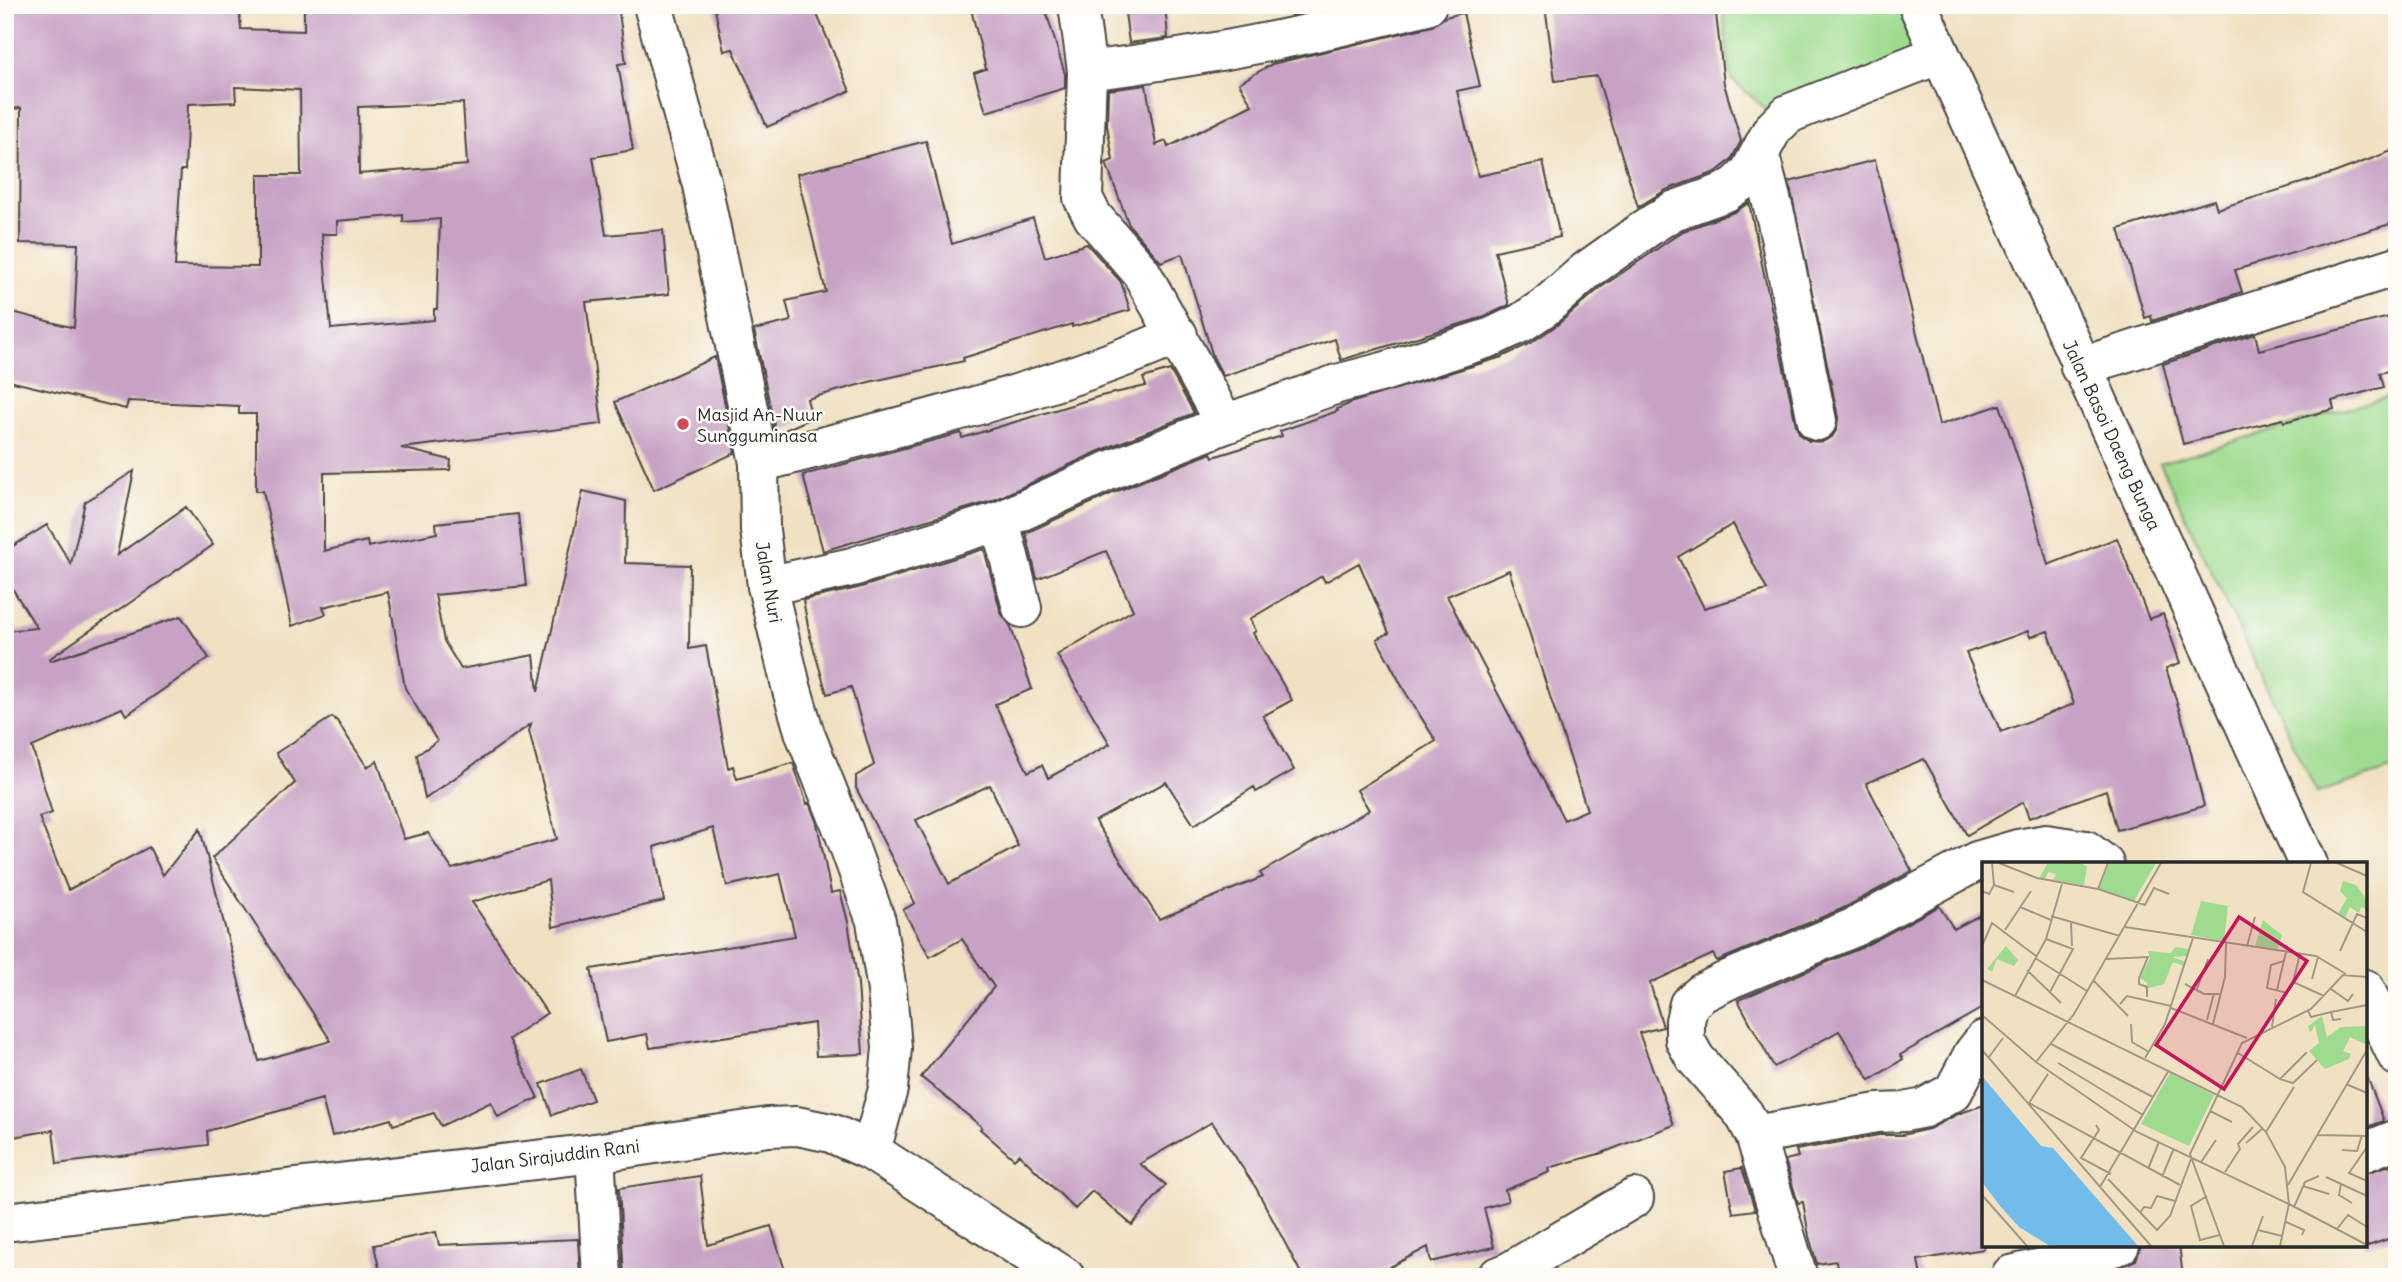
<svg xmlns="http://www.w3.org/2000/svg" width="2402" height="1282" viewBox="0 0 2402 1282" font-family="Delius,sans-serif">
  <style>
    .green { fill: #9edb8f; stroke: #64835d; stroke-width: 2 }
    .building { fill: #c7a2c5; fill-rule: evenodd }
    .lines { fill: none; stroke-linecap: round; stroke-linejoin: round }
    .minor-casing { stroke: #494642; stroke-width: 42 }
    .tertiary-casing { stroke: #494642; stroke-width: 42 }
    .minor { stroke: #fff; stroke-width: 38 }
    .tertiary { stroke: #fff; stroke-width: 38 }
    .poi-dot { fill: #d1495b; stroke: #fdfcf7; stroke-width: 2.5 }
    .labels { text-anchor: middle; dominant-baseline: central; stroke-width: 5; stroke-linejoin: round; paint-order: stroke }
    .poi-label { font-size: 18px; fill: #2b2b2b; stroke: #fdfcf7; text-anchor: start }
    .street-label { font-size: 18px; fill: #2b2b2b; stroke: #fdfcf7 }
    .inset-road { fill: none; stroke: #a29886; stroke-width: 2 }
    .view { fill: #c2185b; fill-opacity: 0.15; stroke: #c2185b; stroke-width: 3.5 }
    .inset-edge { fill: none; stroke: #2b2b2b; stroke-width: 3.5 }
  </style>
  <rect width="100%" height="100%" fill="#fdfcf7"/>
  <filter id="ink" filterUnits="userSpaceOnUse"><feTurbulence type="fractalNoise" baseFrequency=".0143" numOctaves="2"/><feDisplacementMap in="SourceGraphic" scale="14" xChannelSelector="R" yChannelSelector="G"/><feConvolveMatrix kernelMatrix="1 2 1 2 8 2 1 2 1" color-interpolation-filters="sRGB"/></filter>
  <filter id="wash" filterUnits="userSpaceOnUse"><feTurbulence type="fractalNoise" baseFrequency=".00686" numOctaves="4" result="noise"/><feDisplacementMap in="SourceGraphic" scale="28" xChannelSelector="R" yChannelSelector="G"/><feGaussianBlur stdDeviation="1.57" result="paint"/><feColorMatrix in="noise" values="0 0 0 0 0 0 0 0 0 0 0 0 0 0 0 0 0 1.4 0 .05"/><feComposite in="paint" operator="in"/></filter>
  <g filter="url(#wash)">
    <rect width="100%" height="100%" fill="#f1e1c3"/>
    <g class="green">
      <path d="M1722,5H1905L1928,49L1773,115L1731,79Z"/>
      <path d="M2397,394V767L2317,793L2160,463Z"/>
    </g>
    <g id="blocks">
      <g class="building">
        <path d="M48,5H239L241,29L304,31V5H618L626,63L618,64L633,150L593,157L606,235L663,230L669,294L586,302L602,424L401,448L451,460L450,470L324,473V551L367,541L368,547L437,533L436,523L518,514L526,586L435,595L444,641L461,669L534,655L538,692L583,491L626,501L625,563L690,565L689,649L706,646L728,768L733,766L737,779L793,763L807,804L809,803L817,823L831,893L840,891L848,922L858,984L863,1054L816,1056L814,1023L650,1048L647,1034L606,1042L591,969L795,936L780,874L727,886L713,828L654,847L664,901L553,927L548,880L472,902L547,1013L509,1039L538,1098L498,1117L491,1102L441,1126L434,1113L393,1125L391,1119L332,1136L322,1099L207,1131L208,1145L57,1164L53,1130L13,1137L5,1093V631L37,628L5,577V551L47,525L71,564L85,502L134,471L117,555L186,507L213,545L49,659L50,661L181,616L209,658L126,715L122,708L32,747L52,813L39,817L68,890L149,847L163,875L200,829L259,1061L331,1041L212,858L295,783L276,753L332,717L337,721L367,767L377,761L404,839L428,833L452,869L557,839L529,731L531,724L425,799L417,755L437,741L405,688L388,592L323,607L326,614L292,626L263,491H256V414H239V406L128,401L126,409L5,380V310L74,328L78,244L20,243L21,108L5,110V9ZM235,87L300,90L301,175H258V267L175,266L181,170H185L188,104L236,102ZM463,103L467,165L359,174L358,107ZM403,215V222L440,219L437,309H434V320L331,329L322,234H337V221Z"/>
        <path d="M714,5H813L850,91L767,127L733,49L724,51Z"/>
        <path d="M970,5H1044L1065,74V88L986,112L974,73L986,69Z"/>
        <path d="M1124,5H1165L1168,38L1129,43Z"/>
        <path d="M1289,5H1319L1320,9L1291,15Z"/>
        <path d="M1545,5H1715L1724,84L1741,141L1731,160L1716,172L1666,190L1638,207L1597,76L1555,81Z"/>
        <path d="M1463,13L1480,86L1457,91L1478,176L1543,162L1560,237L1495,251L1509,305L1484,317L1341,360L1335,339L1223,376L1213,357L1182,254L1161,262L1129,225L1106,163L1113,160L1107,125L1108,90L1146,85L1156,145L1166,141L1168,147L1252,105L1239,83L1272,64L1432,26L1445,17Z"/>
        <path d="M926,141L952,244L1033,218L1045,257L1087,244L1121,282L1130,310L1072,327V324L963,358L964,361L869,382L807,399L812,418L776,434L754,330L791,321L786,301L826,292L797,174Z"/>
        <path d="M2397,149V222L2235,270L2242,292L2152,321L2151,316L2145,318L2119,229L2214,200L2217,209L2334,173Z"/>
        <path d="M1875,160L1939,425L2000,405L2023,473L2048,565L2117,538L2149,619L2163,614L2180,663L2166,668L2185,728L2204,806L2117,830L2106,790L2029,818L2023,802L1967,835L1924,759L1866,783L1912,871L1844,908L1717,961L1713,954L1650,983L1663,1027L1639,1033L1674,1125L1602,1153L1549,1168L1550,1172L1505,1190L1508,1201L1484,1208L1494,1247L1431,1262L1428,1247L1371,1277H1303L1256,1188L1212,1122L1140,1164L1166,1185L1132,1225L1092,1191L1075,1209L1019,1154L1014,1159L980,1129L982,1127L921,1077L994,987L962,939L930,957L903,910L915,903L856,788V776L874,765L851,687L827,694L810,636L803,600L858,588L984,549L1001,613L1010,625L1032,689L995,704L1028,772L1042,765L1048,778L1110,744L1057,655L1133,610L1106,551L1037,579L1026,533L1115,492L1211,453L1213,457L1282,436L1280,431L1338,411L1337,409L1353,402L1502,357L1531,343L1557,325L1600,288L1683,231L1734,212L1749,203L1796,425L1800,435L1809,441L1822,442L1832,437L1837,429L1838,417L1789,182ZM1733,524L1767,590L1704,608L1678,557ZM1359,563L1389,633L1377,639L1404,690L1436,741L1357,790L1369,810L1260,873L1263,877L1159,919L1095,821L1166,782L1194,825L1254,787L1256,792L1294,770L1263,716L1292,700L1253,633L1256,631L1250,619L1322,576L1325,582ZM1509,570L1587,810L1564,820L1447,596ZM2028,631L2030,637L2048,631L2074,704L2001,732L1966,653ZM990,785L1018,846L949,884L916,820Z"/>
        <path d="M2397,315V369L2380,373L2384,387L2332,401L2334,409L2284,422L2283,419L2183,444L2163,364L2255,334L2259,350Z"/>
        <path d="M715,357L735,453L654,490L615,402Z"/>
        <path d="M1170,370L1194,413L1097,452L992,501L823,551L803,475L961,433L962,438L1101,396L1146,386L1143,378Z"/>
        <path d="M1939,906L1954,929L1984,913V1007L1900,1055L1903,1059L1870,1080L1839,1031L1774,1067L1738,1000L1861,948Z"/>
        <path d="M581,1069L593,1100L552,1115L541,1084Z"/>
        <path d="M2368,1079L2384,1121L2365,1128V1080Z"/>
        <path d="M1984,1105V1249L1918,1260L1921,1277H1838L1836,1261L1817,1264L1809,1236L1803,1202L1798,1203L1785,1160L1798,1157L1796,1150L1879,1135H1902L1929,1129L1958,1114Z"/>
        <path d="M2397,1163V1236L2365,1247V1173Z"/>
        <path d="M1742,1168L1755,1210L1733,1213L1725,1171Z"/>
        <path d="M700,1176L708,1245L771,1226L787,1277H624L619,1188Z"/>
        <path d="M436,1232L439,1245L578,1239L580,1277H381L374,1245Z"/>
        <path d="M2141,1245H2179L2183,1277H2110L2109,1271L2136,1260Z"/>
      </g>
    </g>
  </g>
  <g filter="url(#ink)">
    <use href="#blocks" fill-opacity="0" stroke="#494642" stroke-width="2"/>
    <g class="lines">
      <defs>
        <g id="minor">
          <path d="M653,5L702,185L752,428L759,463L760,530L767,586L792,690L805,734L844,832L876,921L887,990L892,1048L888,1089L871,1151"/>
          <path d="M1078,5L1087,71L1083,198L1093,217L1141,272L1225,424"/>
          <path d="M1087,71C1202,57 1315,35 1427,5"/>
          <path d="M1760,156L1777,222L1817,421"/>
          <path d="M2080,367L2397,266"/>
          <path d="M759,463C900,426 1044,394 1178,335"/>
          <path d="M1000,521L1022,608"/>
          <path d="M767,586L852,567L1000,521L1106,472L1225,424L1337,384L1383,372L1492,337L1521,323L1545,307L1586,271L1651,225L1673,211L1726,192L1738,184L1749,173L1772,130L1788,114L1940,54"/>
          <path d="M1755,1135L1877,1113L1904,1112L1924,1108L1953,1092L1973,1054L1984,1040"/>
          <path d="M2365,1152L2397,1139"/>
          <path d="M595,1153L602,1277"/>
          <path d="M1497,1277L1507,1273L1634,1198"/>
          <path d="M1798,1277L1755,1135L1744,1114L1695,1058L1685,1040V1021L1689,1004L1702,993L1730,979L1853,928L1977,861L2018,849L2046,844L2086,850L2104,864"/>
          <path d="M2011,1277V1275L2063,1263L2120,1245"/>
        </g>
        <g id="tertiary">
          <path d="M1918,5L2308,864"/>
          <path d="M2365,989L2397,1056"/>
          <path d="M5,1222L595,1153L768,1127L797,1126L831,1133L871,1151L1065,1277"/>
        </g>
      </defs>
      <use href="#minor" class="minor-casing"/>
      <use href="#tertiary" class="tertiary-casing"/>
      <use href="#minor" class="minor"/>
      <use href="#tertiary" class="tertiary"/>
    </g>
  </g>
  <circle class="poi-dot" cx="683" cy="424" r="7"/>
  <g class="labels">
    <g class="poi-label">
      <text x="697" y="414">Masjid An-Nuur<tspan x="697" dy="21">Sungguminasa</tspan></text>
    </g>
    <g class="street-label">
      <text transform="translate(2112 435) rotate(65)">Jalan Basoi Daeng Bunga</text>
      <text transform="translate(769 582) rotate(80)">Jalan Nuri</text>
      <text transform="translate(555 1156) rotate(-7)">Jalan Sirajuddin Rani</text>
    </g>
  </g>
  <g transform="translate(1982 862)">
    <rect width="385" height="385" fill="#f1e1c3"/>
    <path d="M97,1L105,4L102,23L71,18L74,12L66,10L63,17L58,15L65,2ZM127,1H174L152,39L117,27ZM361,19L374,23L385,38V47L379,45L377,51L368,45L363,56L356,52L365,36L358,29ZM219,39L246,44L242,79L209,73ZM281,58L300,73L296,87L273,84ZM24,84L36,98L32,104L15,97L10,110L5,107ZM193,85L208,87L206,94L190,95L204,100L202,104L191,100L182,122L163,127L165,121L158,116L168,96L166,89L189,91ZM340,154L345,175L359,165L385,164V183L368,175L361,189L369,192L367,197L343,207L327,189L337,181L333,163L328,171L326,164ZM188,211L232,233L207,284L159,262Z" fill="#9edb8f"/>
    <path d="M0,214L59,284L71,286L156,384H68L37,365L18,344L0,320Z" fill="#72bceb"/>
    <path class="inset-road" d="M17,1L55,16L116,27L163,43L172,26L187,32M329,1L321,30L385,70M355,1L385,14M12,23L32,30M116,27L126,1M0,29L7,32L12,23L10,1M38,45L69,58M69,54L138,74M89,61L90,84M143,65L334,94L364,112M23,68L49,29M64,77L91,87L68,130M0,84L10,61L54,94M265,84L273,55M358,89L375,52L385,56M318,92L311,120L342,134M53,96L105,129M124,97L166,95L157,116V122L165,125V135M302,99L289,103L285,126L306,131M45,108L79,141M330,117L336,95M0,118L260,245L284,270L303,305L307,342L298,384M111,118L146,154M203,122L222,132H239M215,127L226,97M349,127L366,139L371,132M295,128L304,90M33,134L64,77L80,22M138,142L145,134L189,144M189,146L265,176M326,149L329,155L349,150L351,158L359,157M349,150L385,143M0,153L54,200L155,270L307,342M225,158L232,131M149,162L150,180L167,190M231,162L243,115L244,81M290,165L294,137M69,182L171,235M0,188L169,384M256,191L298,217L325,190M7,195L21,176M163,196L183,162L211,76M54,200L92,152L179,1M76,201L161,253M298,217L311,221L335,198M364,222L385,231M47,241L198,323M47,241L66,212M228,249L250,260M114,263L117,268L99,296L129,312M284,270L312,225M335,273L385,274M264,281L280,267M385,285L367,311L385,319M360,288L375,289L380,273M219,300L234,278M166,307L177,280M243,310L258,287L256,282L271,265M180,315L192,286M344,315L385,334M126,317L175,368L188,354L209,297M359,322L357,333L370,341M306,323L385,188M321,324L347,332M118,325L187,208M0,333L45,384M225,334L209,344L218,378L238,373M307,342L385,383M312,345L323,320L337,314M158,351L162,345L169,346L175,334L193,339M304,360L322,368L320,373M355,367L366,353L385,365M276,368L300,374M242,384L208,292L260,181L329,147L361,113L385,115M270,384L281,354"/>
    <path class="view" d="M257,55L325,99L242,227L174,183Z"/>
    <rect width="385" height="385" class="inset-edge"/>
  </g>
  <rect width="2402" height="1282" fill="none" stroke="#fdfcf7" stroke-width="28"/>
</svg>
